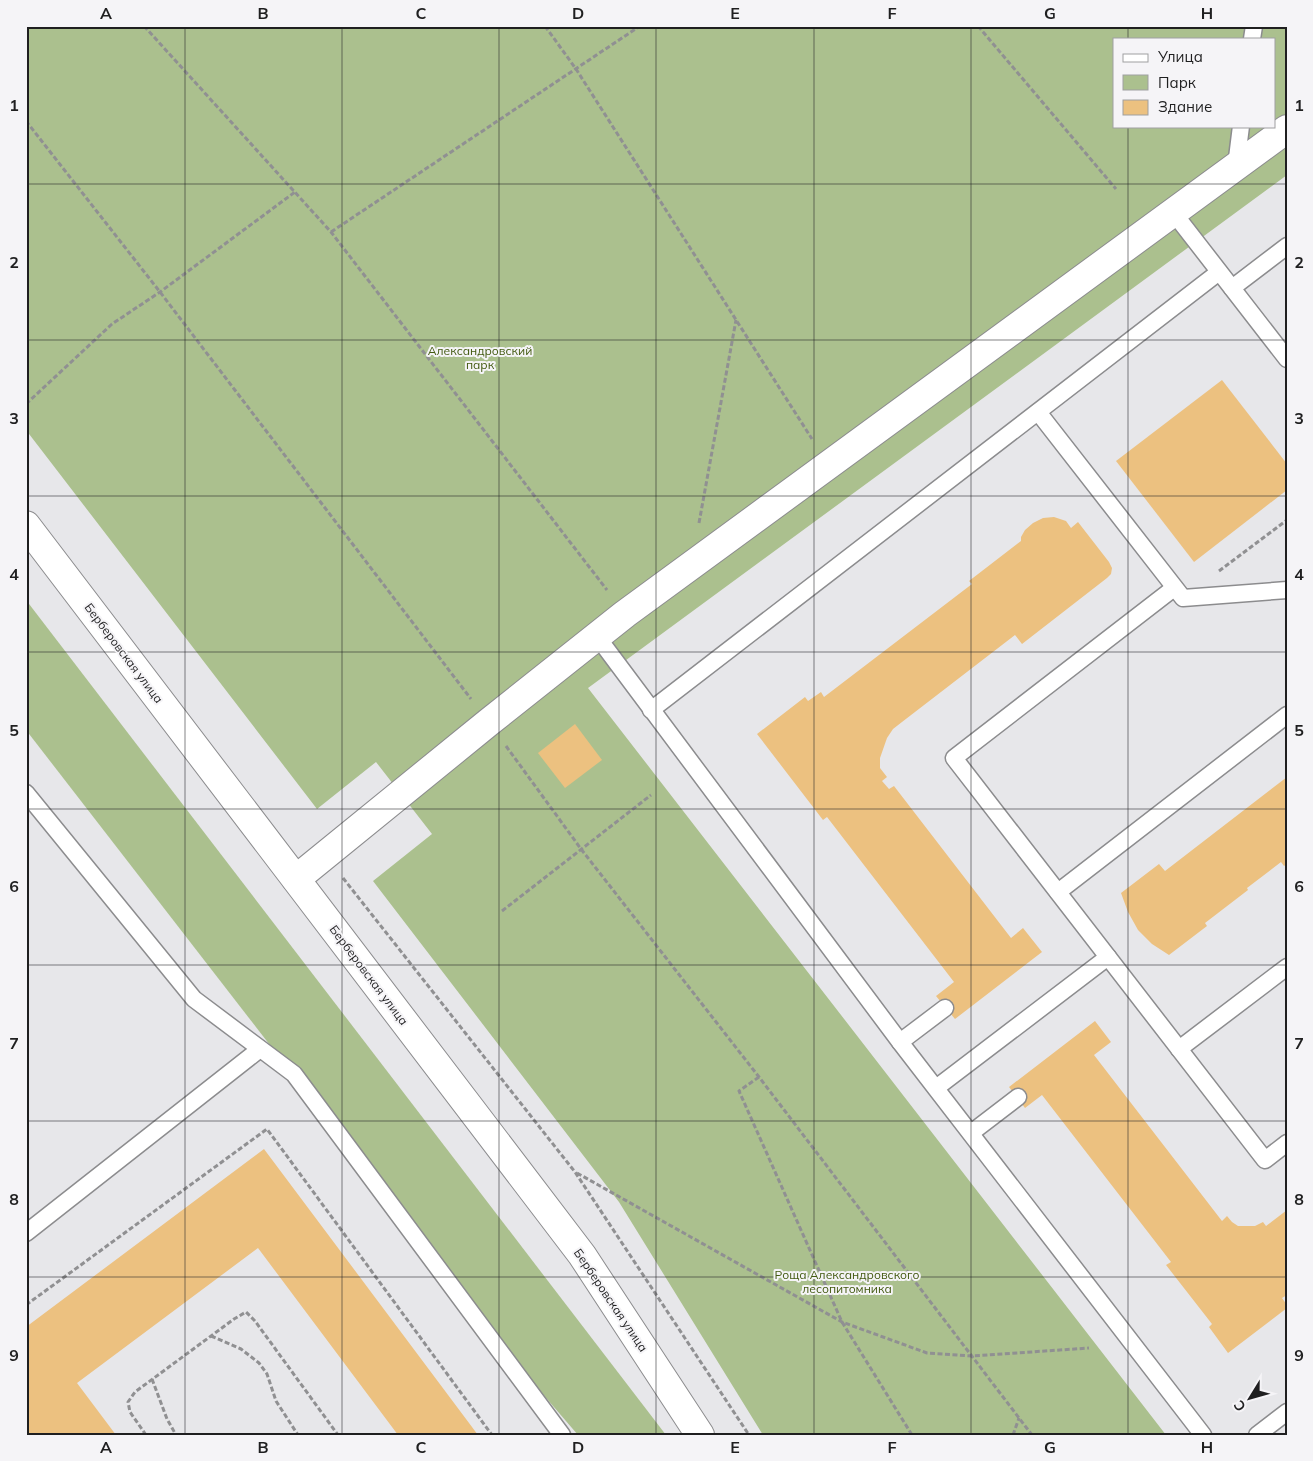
<svg xmlns="http://www.w3.org/2000/svg" width="1313" height="1461" viewBox="0 0 1313 1461" font-family="Mulish,sans-serif">
  <style>
    .green { fill: #abc08e; fill-rule: evenodd }
    .building { fill: #ecc180 }
    .lines { fill: none; stroke-linecap: round; stroke-linejoin: round }
    .service-casing { stroke: #8c8c8e; stroke-width: 19 }
    .minor-casing { stroke: #8c8c8e; stroke-width: 30 }
    .tertiary-casing { stroke: #8c8c8e; stroke-width: 30 }
    .path { stroke: #909092; stroke-width: 3; stroke-dasharray: 5 2.5; stroke-linecap: butt }
    .service { stroke: #fff; stroke-width: 16 }
    .minor { stroke: #fff; stroke-width: 28 }
    .tertiary { stroke: #fff; stroke-width: 28 }
    .grid { fill: none; stroke: #1f1f20; stroke-width: 1; stroke-opacity: 0.55 }
    .labels { text-anchor: middle; dominant-baseline: central; stroke-width: 4; stroke-linejoin: round; paint-order: stroke }
    .park-label { font-size: 12px; fill: #435a11; stroke: #f5f4f7 }
    .street-label { font-size: 12px; fill: #1f1f20; stroke: #f5f4f7 }
    .neatline { fill: none; stroke: #1f1f20; stroke-width: 2 }
    .grid-label { font-size: 16px; text-anchor: middle; font-weight: bold; fill: #1f1f20 }
  </style>
  <rect width="100%" height="100%" fill="#e7e7ea"/>
  <g class="green">
    <path d="M26,26H1287V175L588,688L1166,1435H763L619,1202L373,881L432,834L376,762L317,809L26,430ZM1114,39H1274V126H1114Z"/>
    <path d="M26,600L666,1435H578L516,1363L26,730Z"/>
  </g>
  <g class="building">
    <path d="M1222,380L1287,464V490L1194,562L1116,461Z"/>
    <path d="M1054,517L1066,521L1071,528L1078,522L1109,562L1112,568L1111,574L1107,578L1022,644L1015,635L902,722L893,729L887,738L880,758V768L887,777L882,781L889,789L894,786L1011,938L1023,928L1042,952L955,1019L936,996L954,982L827,817L823,820L757,734L805,697L808,701L821,692L824,697L972,584L969,581L1021,541V537L1025,530L1033,523L1043,518Z"/>
    <path d="M575,724L602,760L565,788L538,753Z"/>
    <path d="M1287,777V864L1284,866L1281,862L1247,888L1248,890L1205,923L1207,926L1169,955L1152,944L1138,930L1128,912L1121,893L1159,864L1165,871Z"/>
    <path d="M1095,1021L1111,1042L1094,1055L1222,1221L1227,1216L1232,1222L1238,1226H1255L1263,1222L1266,1226L1287,1210V1295L1282,1298L1287,1305V1308L1228,1353L1209,1327L1212,1324L1166,1265L1171,1262L1042,1095L1025,1108L1009,1087Z"/>
    <path d="M264,1149L478,1435H398L258,1248L77,1383L116,1435H26V1327Z"/>
  </g>
  <g class="lines">
    <defs>
      <g id="service">
        <path d="M1252,39L1254,26"/>
        <path d="M1236,166L1241,126"/>
        <path d="M1173,212L1287,359"/>
        <path d="M1232,288L1287,246"/>
        <path d="M1038,412L1183,598L1287,590"/>
        <path d="M1174,588L954,758L1265,1160L1287,1143"/>
        <path d="M596,635L900,1042L1203,1435"/>
        <path d="M651,710L1219,272"/>
        <path d="M26,793L194,999L294,1074L562,1435"/>
        <path d="M1058,892L1287,715"/>
        <path d="M900,1042L945,1008"/>
        <path d="M1179,1049L1287,967"/>
        <path d="M936,1088L1108,957"/>
        <path d="M971,1133L1018,1097"/>
        <path d="M26,1233L260,1049"/>
        <path d="M1257,1435L1287,1412"/>
      </g>
      <path id="minor" d="M296,879L489,722L625,614L1287,129"/>
      <path id="tertiary" d="M26,525L582,1255L700,1435"/>
    </defs>
    <use href="#service" class="service-casing"/>
    <use href="#minor" class="minor-casing"/>
    <use href="#tertiary" class="tertiary-casing"/>
    <g class="path">
      <path d="M144,26L331,232L607,590"/>
      <path d="M545,26L576,69L812,439"/>
      <path d="M978,26L1116,189"/>
      <path d="M26,121L160,292L471,699"/>
      <path d="M331,232L640,26"/>
      <path d="M26,404L112,324L160,292L295,192"/>
      <path d="M699,523L736,320"/>
      <path d="M1219,571L1287,520"/>
      <path d="M506,746L581,849L759,1077L1032,1435"/>
      <path d="M343,878L575,1172L749,1435"/>
      <path d="M502,911L651,795"/>
      <path d="M759,1077L739,1091L842,1322L912,1435"/>
      <path d="M577,1173L842,1322L927,1353L972,1356L1089,1348"/>
      <path d="M26,1305L267,1129L492,1435"/>
      <path d="M211,1336L241,1349L259,1363L267,1374L276,1401L298,1435"/>
      <path d="M152,1379L167,1419L176,1435"/>
      <path d="M146,1435L130,1412L128,1402L135,1392L234,1319L246,1312L255,1321L338,1435"/>
      <path d="M1013,1435L1019,1418"/>
    </g>
    <use href="#service" class="service"/>
    <use href="#minor" class="minor"/>
    <use href="#tertiary" class="tertiary"/>
  </g>
  <path class="grid" d="M185,26V1435M342,26V1435M499,26V1435M656,26V1435M814,26V1435M971,26V1435M1128,26V39M1128,126V1435M26,184H1287M26,340H1287M26,496H1287M26,652H1287M26,809H1287M26,965H1287M26,1121H1287M26,1277H1287"/>
  <g class="labels">
    <g class="park-label">
      <text x="480" y="350">Александровский<tspan x="480" dy="14">парк</tspan></text>
      <text x="847" y="1274">Роща Александровского<tspan x="847" dy="14">лесопитомника</tspan></text>
    </g>
    <g class="street-label">
      <text transform="translate(124 653) rotate(53)">Берберовская улица</text>
      <text transform="translate(369 975) rotate(53)">Берберовская улица</text>
      <text transform="translate(611 1300) rotate(56)">Берберовская улица</text>
    </g>
  </g>
  <rect width="1313" height="1461" fill="none" stroke="#f5f4f7" stroke-width="55"/>
  <rect x="1113" y="38" width="162" height="90" fill="#f5f4f7" stroke="#9f9fa1"/>
  <rect x="1123" y="54" width="25" height="8" fill="#ffffff" stroke="#9f9fa1"/>
  <text x="1158" y="62" font-size="15" fill="#1f1f20">Улица</text>
  <rect x="1123" y="75" width="25" height="15" fill="#abc08e" stroke="#9f9fa1"/>
  <text x="1158" y="88" font-size="15" fill="#1f1f20">Парк</text>
  <rect x="1123" y="100" width="25" height="15" fill="#ecc180" stroke="#9f9fa1"/>
  <text x="1158" y="112" font-size="15" fill="#1f1f20">Здание</text>
  <g transform="translate(1250 1398) rotate(233)" stroke="#f5f4f7" stroke-width="4" paint-order="stroke">
  <path d="M0-4L9 19L0 12L-9 19Z" fill="#1f1f20"/>
  <text y="-8" font-size="14" font-weight="bold" text-anchor="middle" fill="#1f1f20">С</text>
  </g>
  <rect x="28" y="28" width="1258" height="1406" class="neatline"/>
  <g class="grid-label">
    <text x="106" y="19">A</text>
    <text x="263" y="19">B</text>
    <text x="421" y="19">C</text>
    <text x="578" y="19">D</text>
    <text x="735" y="19">E</text>
    <text x="892" y="19">F</text>
    <text x="1050" y="19">G</text>
    <text x="1207" y="19">H</text>
    <text x="14" y="111">1</text>
    <text x="1299" y="111">1</text>
    <text x="14" y="268">2</text>
    <text x="1299" y="268">2</text>
    <text x="14" y="424">3</text>
    <text x="1299" y="424">3</text>
    <text x="14" y="580">4</text>
    <text x="1299" y="580">4</text>
    <text x="14" y="736">5</text>
    <text x="1299" y="736">5</text>
    <text x="14" y="892">6</text>
    <text x="1299" y="892">6</text>
    <text x="14" y="1049">7</text>
    <text x="1299" y="1049">7</text>
    <text x="14" y="1205">8</text>
    <text x="1299" y="1205">8</text>
    <text x="14" y="1361">9</text>
    <text x="1299" y="1361">9</text>
    <text x="106" y="1453">A</text>
    <text x="263" y="1453">B</text>
    <text x="421" y="1453">C</text>
    <text x="578" y="1453">D</text>
    <text x="735" y="1453">E</text>
    <text x="892" y="1453">F</text>
    <text x="1050" y="1453">G</text>
    <text x="1207" y="1453">H</text>
  </g>
</svg>
